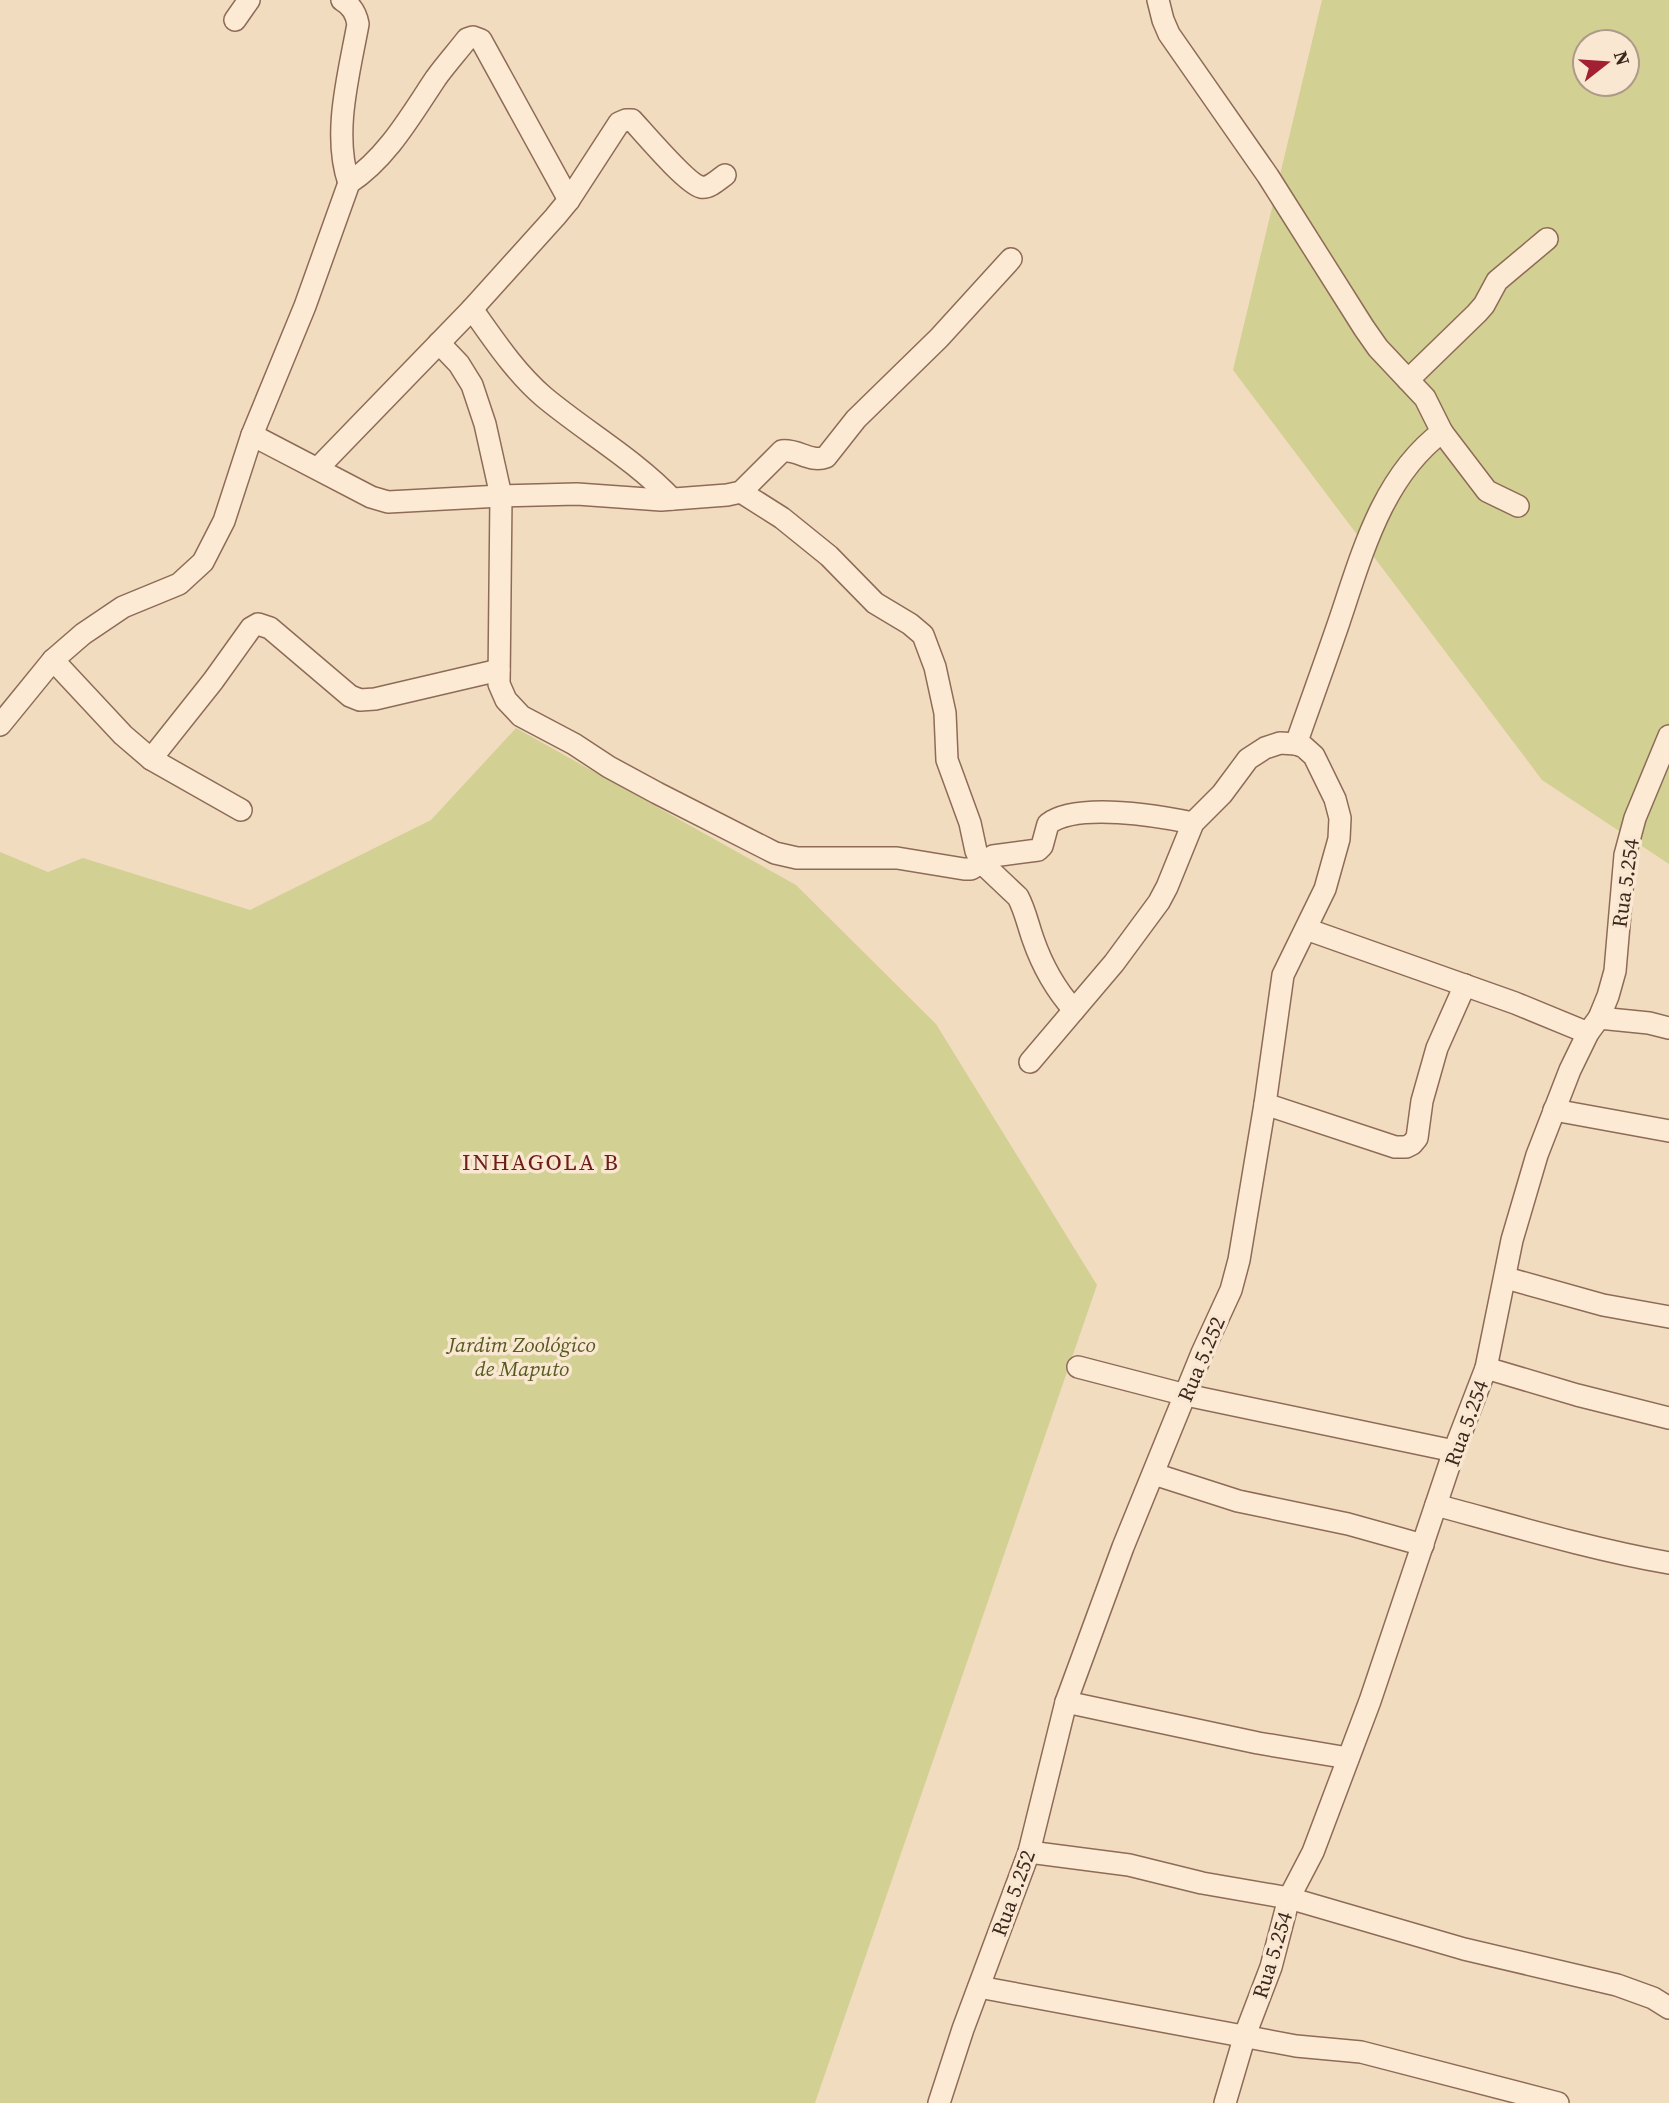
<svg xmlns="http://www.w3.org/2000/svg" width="1669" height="2103" viewBox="0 0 1669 2103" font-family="'Source Serif 4',serif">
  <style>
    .green { fill: #d2d093; fill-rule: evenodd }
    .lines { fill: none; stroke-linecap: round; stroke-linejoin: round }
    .minor-casing { stroke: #8e6b56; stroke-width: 24 }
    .minor { stroke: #fcead5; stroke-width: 21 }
    .labels { text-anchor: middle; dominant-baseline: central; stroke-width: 7; stroke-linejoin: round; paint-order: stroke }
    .street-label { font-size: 21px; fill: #3c271c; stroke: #f9e7d1 }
    .park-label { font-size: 21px; font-style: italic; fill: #545a20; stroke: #f9e7d1 }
    .neighbourhood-label { font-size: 23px; letter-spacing: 2px; fill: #6d1c17; stroke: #f9e7d1 }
  </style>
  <rect width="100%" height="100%" fill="#f2dcc0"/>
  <g class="green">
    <path d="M1322,0H1669V864L1542,780L1233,370ZM1585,42H1627V84H1585Z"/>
    <path d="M516,728L796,885L936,1024L1097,1285L815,2103H0V852L48,872L83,858L250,910L431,820Z"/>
  </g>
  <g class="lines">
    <defs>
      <g id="minor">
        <path d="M342,0C352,6 356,13 358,24C349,74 332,134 349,183"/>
        <path d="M1158,0L1163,20L1169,34L1268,176L1364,328L1378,348L1425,398L1442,432"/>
        <path d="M235,20L249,0"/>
        <path d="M472,309C494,340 515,372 544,397C586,432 634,459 672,499"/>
        <path d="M439,343L459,364L472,385L485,424L501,496L499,684L506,700L521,716L574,744L609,767L657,793L775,853L797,858H897L964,869H971L993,856L1038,850L1042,846L1048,824C1077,802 1158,816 1193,823"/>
        <path d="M1408,380L1477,313L1484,305L1497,281L1547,239"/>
        <path d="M252,435L371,497L388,502L501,496L577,494L661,500L727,495L741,492L782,451C798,449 810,463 826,457L856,419L939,338L1011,259"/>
        <path d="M318,468L472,309L555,217L569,200L619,123L626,120H632C644,133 687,184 701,187C709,189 719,179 725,175"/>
        <path d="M741,492L782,518L829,556L875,603L910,624L923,635L935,667L945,713L947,760L970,823L976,851L981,862L1018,897C1025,910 1028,925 1033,939C1042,965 1056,990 1074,1010"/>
        <path d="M53,660L123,735L151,759L241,810"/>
        <path d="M0,725L53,660L83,634L123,607L179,584L203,562L224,521L252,435L305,306L349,183C388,157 411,115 436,78C446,64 457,52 467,39L473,37L481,40L569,200"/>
        <path d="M1296,744C1310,704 1325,663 1339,622C1362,554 1382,477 1442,432L1487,491L1518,506"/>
        <path d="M151,759L213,681L251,628L258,624L270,628L350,696L360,700L375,699L499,670"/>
        <path d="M1306,929L1515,1003L1588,1033"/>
        <path d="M1599,1018L1649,1023L1669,1028"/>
        <path d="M1265,1104L1395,1147H1406L1412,1144L1417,1138L1422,1101L1437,1048L1465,985"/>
        <path d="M1554,1110L1669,1131"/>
        <path d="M1506,1278L1603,1305L1669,1317"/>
        <path d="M1078,1367L1186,1395L1454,1451"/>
        <path d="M1486,1368L1577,1395L1669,1418"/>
        <path d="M1154,1474L1238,1501L1348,1524L1423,1545"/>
        <path d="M1436,1505C1514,1526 1590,1549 1669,1563"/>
        <path d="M1066,1702L1258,1743L1348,1758"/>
        <path d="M1029,1852L1129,1865L1202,1883L1289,1898L1464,1949L1617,1985L1653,1998L1669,2008"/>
        <path d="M979,1987L1296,2046L1361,2052L1558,2103"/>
        <path d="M939,2103L963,2029L1029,1852L1066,1702L1123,1547L1202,1353L1231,1290L1239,1260L1265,1104L1283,975L1325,889L1339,839L1340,818L1335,799L1314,756L1304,747L1296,744L1280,743L1265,748L1248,759L1222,794L1193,823L1167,887L1159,902L1114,963L1030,1062"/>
        <path d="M1225,2103L1245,2035L1271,1967L1289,1898L1313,1852L1370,1701L1454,1451L1486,1368L1512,1240L1537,1155L1570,1070L1588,1033L1599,1018L1608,996L1615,971L1625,855L1635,818L1669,736"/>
      </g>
    </defs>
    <use href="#minor" class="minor-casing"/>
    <use href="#minor" class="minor"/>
  </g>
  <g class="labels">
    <g class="street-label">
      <text transform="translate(1625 883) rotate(-82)">Rua 5.254</text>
      <text transform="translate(1201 1359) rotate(-67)">Rua 5.252</text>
      <text transform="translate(1466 1423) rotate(-70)">Rua 5.254</text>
      <text transform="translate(1013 1893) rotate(-70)">Rua 5.252</text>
      <text transform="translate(1272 1955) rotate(-73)">Rua 5.254</text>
    </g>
    <g class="park-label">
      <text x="522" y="1344">Jardim Zoológico<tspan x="522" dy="24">de Maputo</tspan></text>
    </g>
    <g class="neighbourhood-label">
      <text x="541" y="1162">INHAGOLA B</text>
    </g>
  </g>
  <g transform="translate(1606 63) rotate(73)"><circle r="33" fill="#f9e7d1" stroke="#ad9a89" stroke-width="2"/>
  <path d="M0-5L12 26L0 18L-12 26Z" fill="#a32034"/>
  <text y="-10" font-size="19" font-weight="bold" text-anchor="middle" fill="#3c271c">N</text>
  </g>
</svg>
